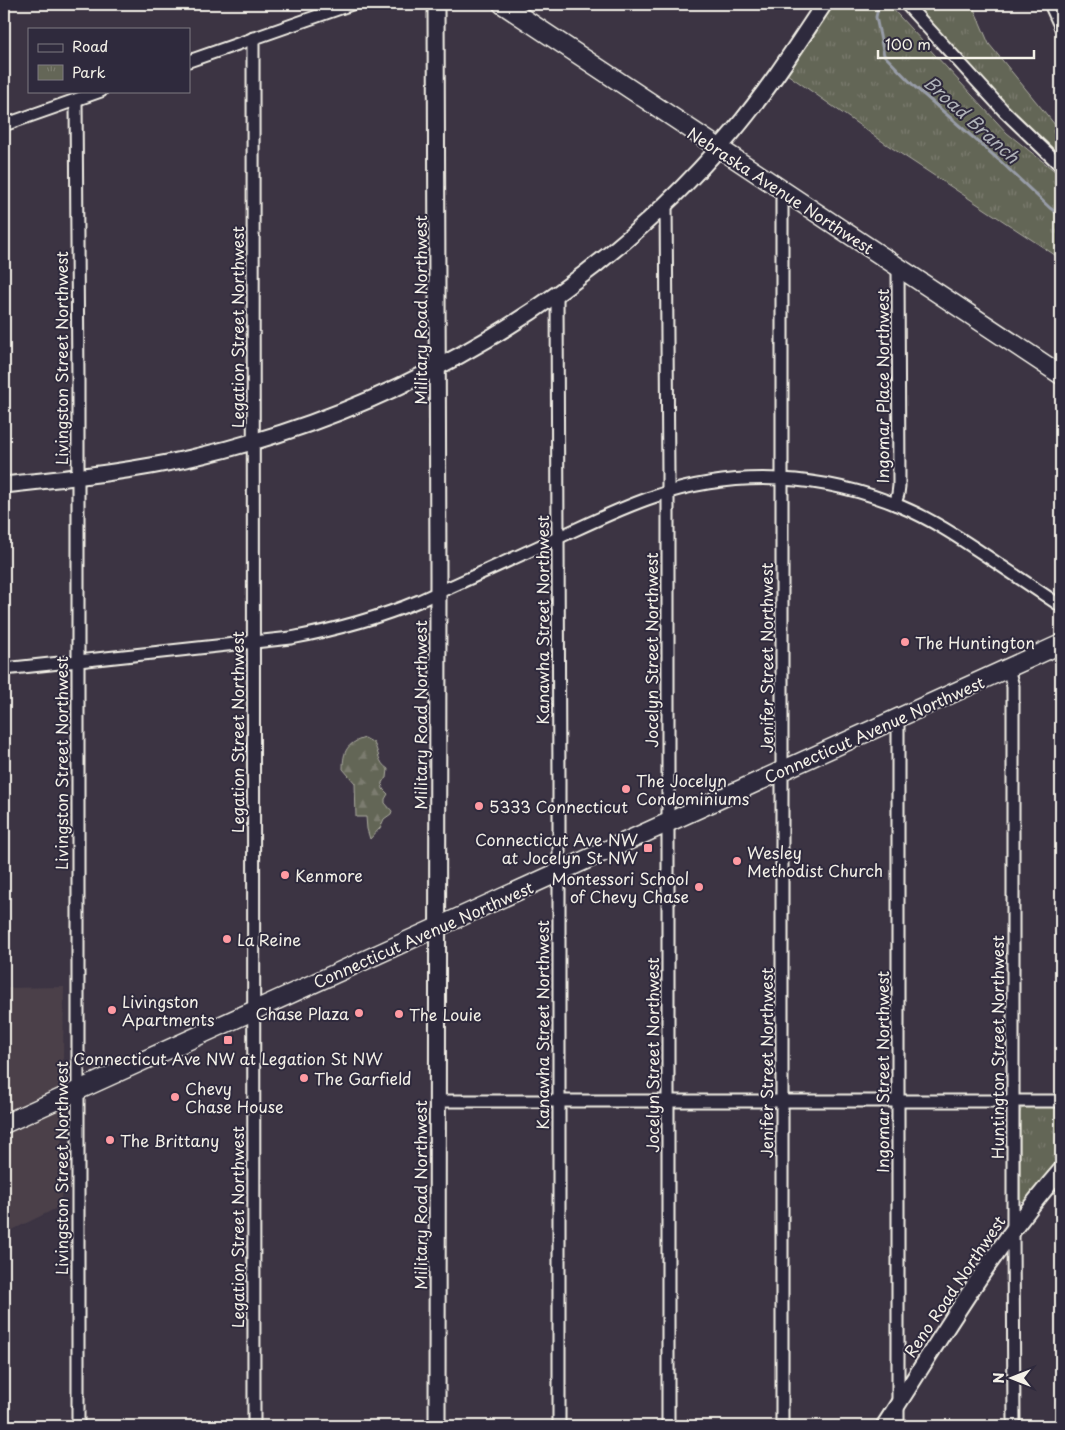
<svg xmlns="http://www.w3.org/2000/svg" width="1065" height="1430" viewBox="0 0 1065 1430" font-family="'Playpen Sans',sans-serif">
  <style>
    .built { fill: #4b404a }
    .forest { fill: url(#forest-firs); stroke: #acaca0 }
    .park { fill: url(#park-tufts); stroke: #acaca0 }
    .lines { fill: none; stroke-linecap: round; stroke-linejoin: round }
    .stream { stroke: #989da8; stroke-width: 3 }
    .street-casing { stroke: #f4f1e8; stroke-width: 15 }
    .secondary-casing { stroke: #f4f1e8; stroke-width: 19 }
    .primary-casing { stroke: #f4f1e8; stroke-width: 21 }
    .street { stroke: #2f2a3d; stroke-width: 11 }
    .secondary { stroke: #2f2a3d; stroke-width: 15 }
    .primary { stroke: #2f2a3d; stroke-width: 18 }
    .poi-dot { fill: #ff9aa2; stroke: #2f2a3d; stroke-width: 2 }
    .labels { text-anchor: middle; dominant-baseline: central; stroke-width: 4; stroke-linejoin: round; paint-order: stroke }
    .street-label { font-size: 16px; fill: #f4f1e8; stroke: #2f2a3d }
    .poi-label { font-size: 16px; fill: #f4f1e8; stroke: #2f2a3d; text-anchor: start }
    .water-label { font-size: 18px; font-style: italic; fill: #afb2b8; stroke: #2f2a3d }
  </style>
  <defs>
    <pattern id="forest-firs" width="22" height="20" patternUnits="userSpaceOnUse" patternTransform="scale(1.25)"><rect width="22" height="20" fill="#646657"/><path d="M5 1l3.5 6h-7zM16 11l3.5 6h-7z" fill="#7b7c6f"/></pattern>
    <pattern id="park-tufts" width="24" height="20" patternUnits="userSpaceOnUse" patternTransform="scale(1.25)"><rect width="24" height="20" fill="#646657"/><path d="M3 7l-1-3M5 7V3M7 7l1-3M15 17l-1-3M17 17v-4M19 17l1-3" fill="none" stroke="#7b7c6f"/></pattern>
  </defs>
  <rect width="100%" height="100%" fill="#3c3443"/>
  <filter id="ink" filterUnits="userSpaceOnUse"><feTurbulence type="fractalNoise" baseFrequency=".02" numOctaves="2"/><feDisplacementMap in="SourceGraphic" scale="10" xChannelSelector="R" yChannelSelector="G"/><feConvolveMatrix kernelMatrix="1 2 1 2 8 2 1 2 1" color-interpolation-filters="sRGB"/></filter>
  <g filter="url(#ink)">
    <path class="built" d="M64,987L61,1206L4,1234V988Z"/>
    <path class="forest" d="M365,738L374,743C379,753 378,763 388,769L387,778L382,782L383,789L388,794L385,799V803L392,811L391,814L384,819L380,828L370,839L367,829L366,817H356L355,783L343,769C343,751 347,743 365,738Z"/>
    <g class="park">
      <path d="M833,4H888L1007,133L1061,176V259L886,144L787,74Z"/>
      <path d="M913,4H972L989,44L1056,126L1061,130V160L1030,131Z"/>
      <path d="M1025,1107H1061V1161L1027,1201L1024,1202L1021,1201L1020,1199V1113L1021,1109Z"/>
    </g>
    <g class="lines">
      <path class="stream" d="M879,4L876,17L884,55L915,87L999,160L1050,208L1061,216"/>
      <defs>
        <g id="street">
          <path d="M906,4L1004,111L1061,166"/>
          <path d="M1050,4L1061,28"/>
          <path d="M253,38L254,1426"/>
          <path d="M189,61L352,4"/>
          <path d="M76,100L78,381V1426"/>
          <path d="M4,125L101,91"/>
          <path d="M782,189V1426"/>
          <path d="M666,203L668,474V1426"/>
          <path d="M557,294L559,783V1426"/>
          <path d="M895,504L898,494L899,486L898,267"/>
          <path d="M4,669L291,638C334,630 378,618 419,601C462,582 505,562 549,542C584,526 619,508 656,496C737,469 824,474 902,507C931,519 958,537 985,555C1010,572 1036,589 1061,606"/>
          <path d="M1008,669L1013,686V1230L1014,1426"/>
          <path d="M437,1101H1061"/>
          <path d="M898,1426V718"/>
        </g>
        <g id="secondary">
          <path d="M436,4L438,575L437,1426"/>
          <path d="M4,485C66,478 129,472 191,458C398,411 594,297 732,133C766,93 795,48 824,4"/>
          <path d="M884,1426C941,1338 991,1251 1061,1170"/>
        </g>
        <g id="primary">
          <path d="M502,4L1061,375"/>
          <path d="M4,1124L1061,644"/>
        </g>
      </defs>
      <use href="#street" class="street-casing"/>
      <use href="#secondary" class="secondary-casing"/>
      <use href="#primary" class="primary-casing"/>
      <use href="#street" class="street"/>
      <use href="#secondary" class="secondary"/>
      <use href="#primary" class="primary"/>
    </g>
  </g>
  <g class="poi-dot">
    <circle cx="905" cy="642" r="5"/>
    <circle cx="626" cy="789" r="5"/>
    <circle cx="479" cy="806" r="5"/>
    <rect x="643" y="843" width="10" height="10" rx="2.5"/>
    <circle cx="737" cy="861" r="5"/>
    <circle cx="285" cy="875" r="5"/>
    <circle cx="699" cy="887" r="5"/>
    <circle cx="227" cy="939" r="5"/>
    <circle cx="112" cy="1010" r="5"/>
    <circle cx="359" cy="1013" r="5"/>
    <circle cx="399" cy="1014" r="5"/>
    <rect x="223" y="1035" width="10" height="10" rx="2.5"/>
    <circle cx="304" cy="1078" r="5"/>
    <circle cx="175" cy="1097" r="5"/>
    <circle cx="110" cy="1140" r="5"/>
  </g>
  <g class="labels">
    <g class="street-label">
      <text transform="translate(781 190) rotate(33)">Nebraska Avenue Northwest</text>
      <text transform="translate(420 310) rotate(-90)">Military Road Northwest</text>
      <text transform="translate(237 327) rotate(-90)">Legation Street Northwest</text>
      <text transform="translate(61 358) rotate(-90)">Livingston Street Northwest</text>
      <text transform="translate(882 386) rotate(-90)">Ingomar Place Northwest</text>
      <text transform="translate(542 620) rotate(-90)">Kanawha Street Northwest</text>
      <text transform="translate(651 650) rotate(-90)">Jocelyn Street Northwest</text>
      <text transform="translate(766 658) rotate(-90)">Jenifer Street Northwest</text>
      <text transform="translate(420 715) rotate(-90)">Military Road Northwest</text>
      <text transform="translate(874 729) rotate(-24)">Connecticut Avenue Northwest</text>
      <text transform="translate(237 732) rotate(-90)">Legation Street Northwest</text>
      <text transform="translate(61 763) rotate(-90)">Livingston Street Northwest</text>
      <text transform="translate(423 934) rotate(-24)">Connecticut Avenue Northwest</text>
      <text transform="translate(542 1025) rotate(-90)">Kanawha Street Northwest</text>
      <text transform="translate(997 1047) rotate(-90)">Huntington Street Northwest</text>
      <text transform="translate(652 1055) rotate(-90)">Jocelyn Street Northwest</text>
      <text transform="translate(766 1063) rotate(-90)">Jenifer Street Northwest</text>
      <text transform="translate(882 1072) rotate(-90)">Ingomar Street Northwest</text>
      <text transform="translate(61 1168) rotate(-90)">Livingston Street Northwest</text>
      <text transform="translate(420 1195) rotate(-90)">Military Road Northwest</text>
      <text transform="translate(237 1227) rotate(-90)">Legation Street Northwest</text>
      <text transform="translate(954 1286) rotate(-56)">Reno Road Northwest</text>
    </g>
    <g class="poi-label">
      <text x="915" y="642">The Huntington</text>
      <text x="636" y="780">The Jocelyn<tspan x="636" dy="18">Condominiums</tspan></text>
      <text x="489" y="806">5333 Connecticut</text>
      <text x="638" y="839" text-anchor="end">Connecticut Ave NW<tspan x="638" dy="18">at Jocelyn St NW</tspan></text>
      <text x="747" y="852">Wesley<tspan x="747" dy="18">Methodist Church</tspan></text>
      <text x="295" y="875">Kenmore</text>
      <text x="689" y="878" text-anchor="end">Montessori School<tspan x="689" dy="18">of Chevy Chase</tspan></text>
      <text x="237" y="939">La Reine</text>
      <text x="122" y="1001">Livingston<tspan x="122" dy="18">Apartments</tspan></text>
      <text x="349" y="1013" text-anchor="end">Chase Plaza</text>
      <text x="409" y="1014">The Louie</text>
      <text x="228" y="1058" text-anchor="middle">Connecticut Ave NW at Legation St NW</text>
      <text x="314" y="1078">The Garfield</text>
      <text x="185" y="1088">Chevy<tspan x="185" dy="18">Chase House</tspan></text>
      <text x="120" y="1140">The Brittany</text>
    </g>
    <g class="water-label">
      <text transform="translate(972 119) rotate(42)">Broad Branch</text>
    </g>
  </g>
  <rect width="1065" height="1430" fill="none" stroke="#2f2a3d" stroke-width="20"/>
  <rect x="10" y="10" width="1045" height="1410" fill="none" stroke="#f4f1e8" stroke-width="2" filter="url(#ink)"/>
  <rect x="28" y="28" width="162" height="65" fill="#2f2a3d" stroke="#7e7a81"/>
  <rect x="38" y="44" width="25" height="8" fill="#2f2a3d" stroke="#7e7a81"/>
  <text x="72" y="52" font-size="15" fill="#f4f1e8">Road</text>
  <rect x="38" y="65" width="25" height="15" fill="url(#park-tufts)" stroke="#7e7a81"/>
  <text x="72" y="78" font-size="15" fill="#f4f1e8">Park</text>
  <g transform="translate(1012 1378) rotate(270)" stroke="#2f2a3d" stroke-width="4" paint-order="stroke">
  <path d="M0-4L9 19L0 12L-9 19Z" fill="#f4f1e8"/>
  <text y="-8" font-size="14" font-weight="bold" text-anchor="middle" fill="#f4f1e8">N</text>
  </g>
  <path d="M878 50v8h156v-8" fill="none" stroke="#f4f1e8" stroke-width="2.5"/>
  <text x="885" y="50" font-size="15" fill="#f4f1e8" stroke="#2f2a3d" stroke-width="4" paint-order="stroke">100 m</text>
</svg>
